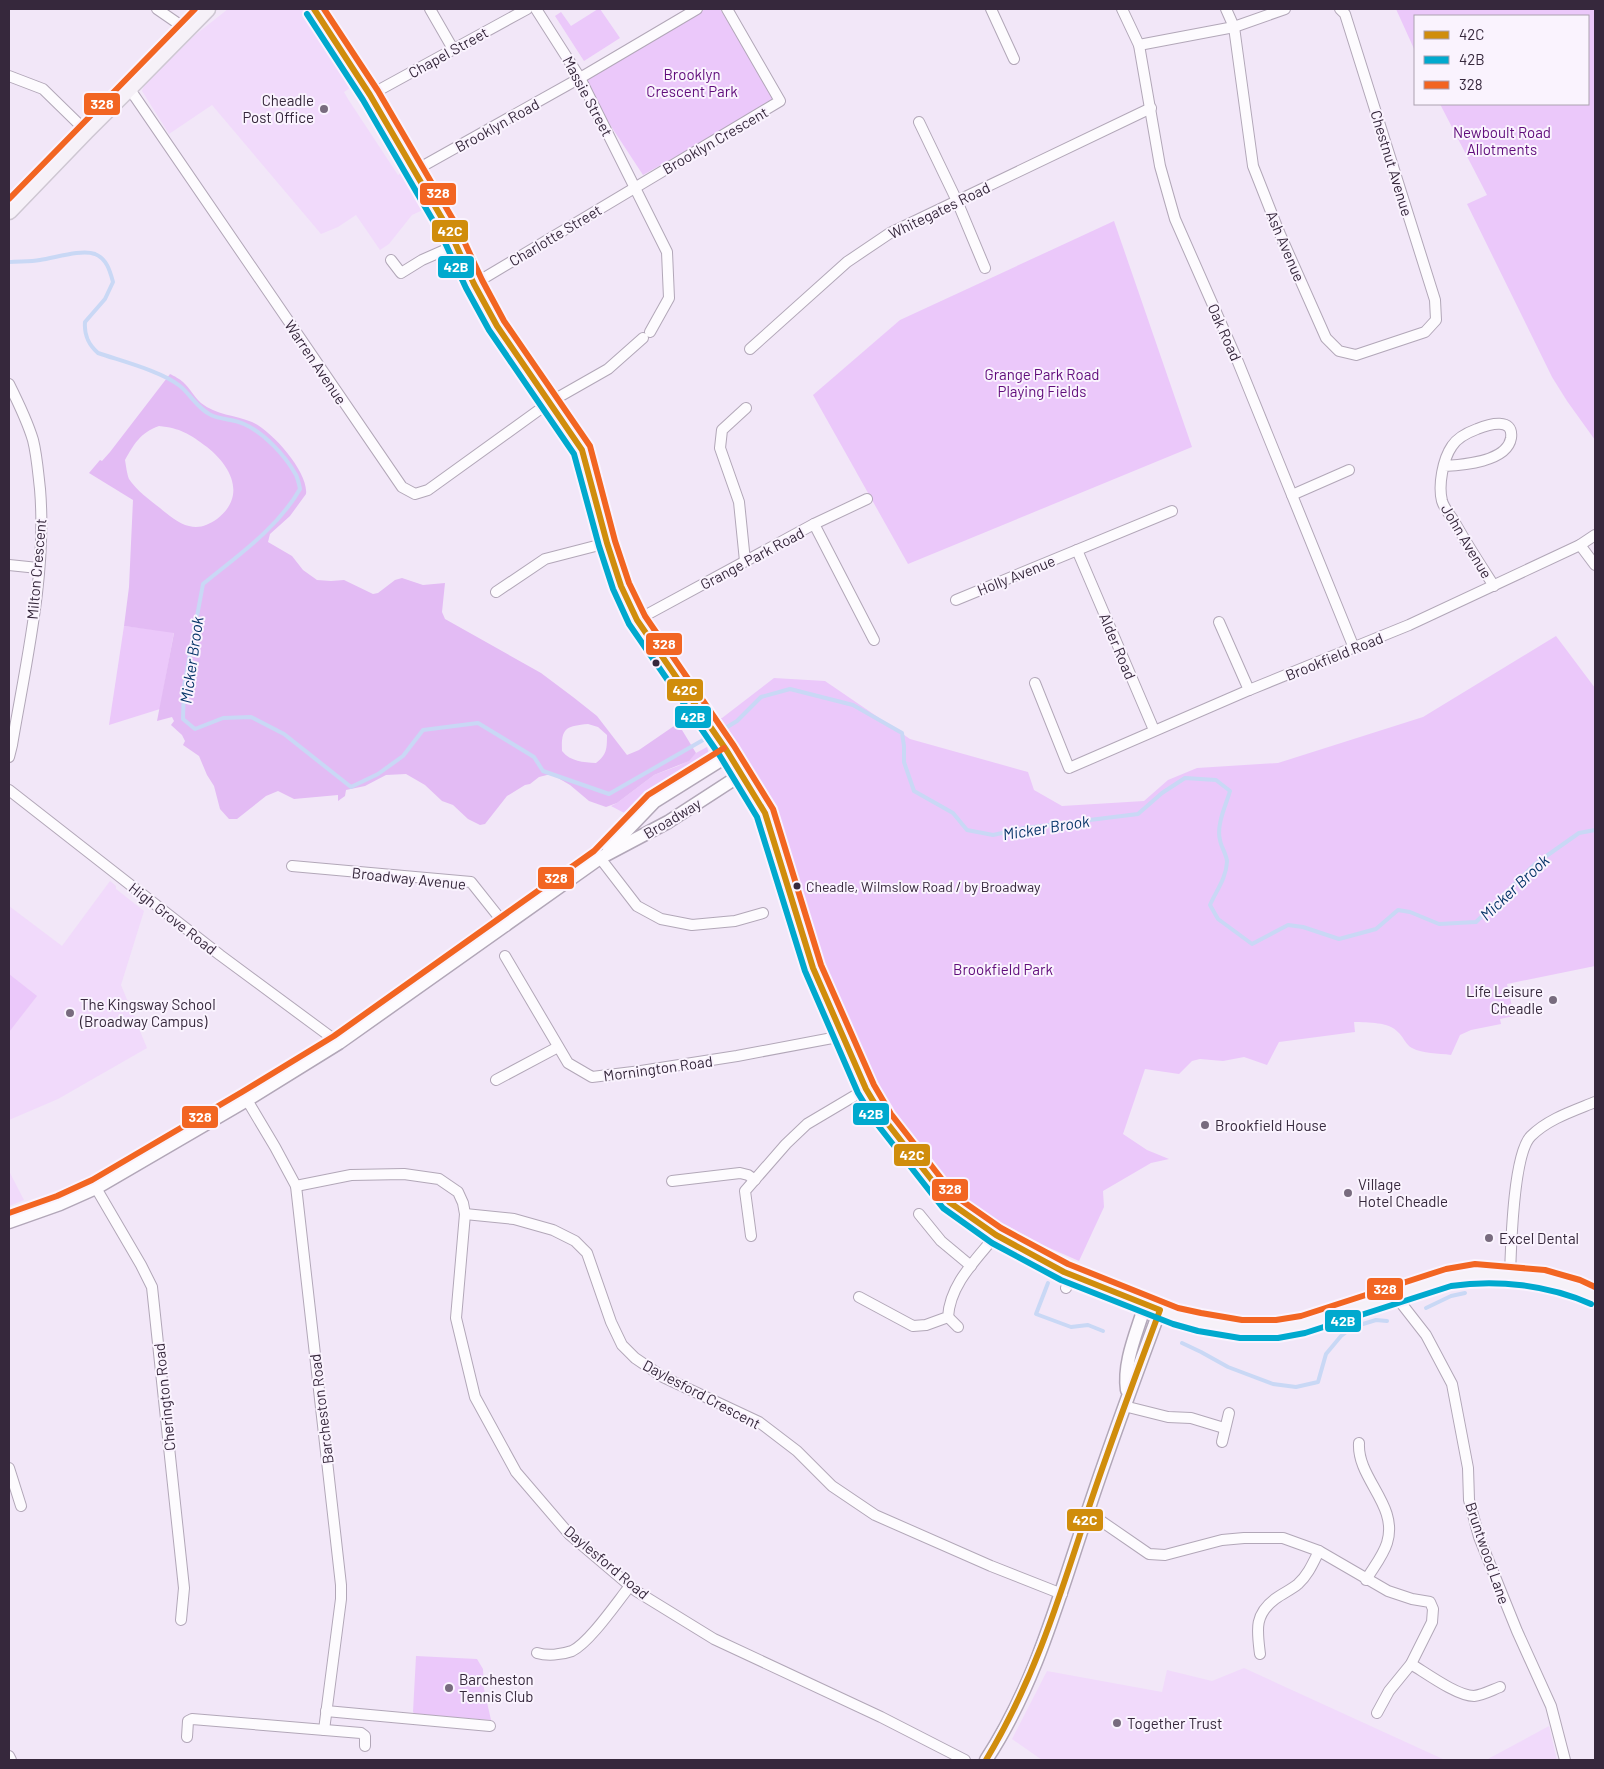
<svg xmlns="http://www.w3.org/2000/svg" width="1604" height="1769" viewBox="0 0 1604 1769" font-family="Barlow,sans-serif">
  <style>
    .built { fill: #f1dafb }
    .green { fill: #ebc8fa }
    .forest { fill: #e3bbf4; fill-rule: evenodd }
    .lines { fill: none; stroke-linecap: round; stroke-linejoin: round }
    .stream { stroke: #c9d8f5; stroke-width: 4 }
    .minor-casing { stroke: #b2a7b8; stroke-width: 12 }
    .tertiary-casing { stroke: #b2a7b8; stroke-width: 15 }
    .primary-casing { stroke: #cec7d2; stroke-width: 19 }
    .minor { stroke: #fdfbfe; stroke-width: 10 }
    .tertiary { stroke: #fdfbfe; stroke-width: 12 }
    .primary { stroke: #f6f1f8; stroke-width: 16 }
    .bus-1-casing { stroke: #faf3fe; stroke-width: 10 }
    .bus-2-casing { stroke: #faf3fe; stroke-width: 10 }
    .bus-3-casing { stroke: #faf3fe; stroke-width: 10 }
    .bus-1 { stroke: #d08d0c; stroke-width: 6 }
    .bus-2 { stroke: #00a9ce; stroke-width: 6 }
    .bus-3 { stroke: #f26522; stroke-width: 6 }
    .poi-dot { fill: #786b7e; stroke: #faf3fe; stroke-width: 2 }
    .bus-dot { fill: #36283c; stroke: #faf3fe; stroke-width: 2 }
    .labels { text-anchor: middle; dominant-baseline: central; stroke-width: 4; stroke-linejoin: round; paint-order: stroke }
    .bus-label { font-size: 14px; fill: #36283c; stroke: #faf3fe; text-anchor: start }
    .street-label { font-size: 15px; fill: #36283c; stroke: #faf3fe }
    .park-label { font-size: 15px; fill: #600c7b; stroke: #faf3fe }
    .poi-label { font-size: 15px; fill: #36283c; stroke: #faf3fe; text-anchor: start }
    .water-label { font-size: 16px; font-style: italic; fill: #073569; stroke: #faf3fe }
    .line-badge { stroke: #faf3fe; stroke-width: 2 }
    .badge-label { font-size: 14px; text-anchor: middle; font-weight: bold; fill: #fff }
  </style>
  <rect width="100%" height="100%" fill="#f2e7f8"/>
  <g class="built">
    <path d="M228,9H303L353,86L344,92L348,99L398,175L405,171L425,209L412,215L389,244L380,250L356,215L338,227L321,234L212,105L169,134L142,91L144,86L195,35Z"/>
    <path d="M110,881L116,886V889L144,911L121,985L147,1048L58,1099L9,1120V906L62,946Z"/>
    <path d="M9,1171L24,1200L9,1206Z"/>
    <path d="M1244,1668L1445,1760H1042L1012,1739L1047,1671L1162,1692L1167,1670L1212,1681Z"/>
    <path d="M1549,1726L1557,1760H1486Z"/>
  </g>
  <g class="green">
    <path d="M598,9H600L620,38L584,61L555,16L561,12L571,26Z"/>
    <path d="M705,9H720L776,100L643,175L582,82Z"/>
    <path d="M1396,9H1595V440L1567,401L1552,377L1467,204L1487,195L1440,104H1588V16H1415V51Z"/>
    <path d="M1114,221L1192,447L908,564L813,395L900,320Z"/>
    <path d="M124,626L174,632L160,709L109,725Z"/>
    <path d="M1556,636L1595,688V966L1507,984L1514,1016L1500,1019L1501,1024L1471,1030L1460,1035L1451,1055C1438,1053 1423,1054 1412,1048C1406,1045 1404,1038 1399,1033C1388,1021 1369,1023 1354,1022L1355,1032L1279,1042L1267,1065L1244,1057L1223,1061L1200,1059L1192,1061L1179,1074L1145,1069L1123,1134L1147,1150L1169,1159L1151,1163L1103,1191L1104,1207L1079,1261L1045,1246L1006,1225L949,1202L866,1089L813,968L765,813L703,717L722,718L774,678L825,681L910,739L1028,772L1034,790L1062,806L1144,801L1168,780L1197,768L1278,763L1423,717Z"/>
    <path d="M707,747L709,754L706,761L630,816L611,806L617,803L654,775L678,766L688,761L696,753Z"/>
    <path d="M9,974L37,996L9,1032Z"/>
    <path d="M416,1656L477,1659L483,1669L484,1689L491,1720L415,1714L413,1712Z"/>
  </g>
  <path class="forest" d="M170,374C174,376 180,379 183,382C190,388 194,397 201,403C216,415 235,415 252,422C271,430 309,472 306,494L290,516L270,534L268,542L292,556L303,570L317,580L331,581L344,580L373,594L378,593L395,580L402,578L423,585L445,583L442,612L445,619L541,673L573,697L597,716L627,755L639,750L674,726L682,730L696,753L689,761L654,775L617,803L606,807L589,801L570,785L553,775H547L539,777L530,784L525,785L507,796L485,824L480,825L468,819L453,805L442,801L425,785L406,774L386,775L365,786L346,790L345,796L338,801V795L294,799L278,791L266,796L237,819H229L220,809L214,786L207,775L199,756L183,745L185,741L182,735L171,725L174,721L172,717L157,721L174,633L124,626L129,587L133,500L89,473L100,460L102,461L110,452ZM159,426C180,428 190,434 207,447C231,466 247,496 217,519C208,525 199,529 189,526C179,524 167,514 160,508C150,500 136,490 129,479C127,474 126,466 125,460C134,444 140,433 159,426ZM588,724L598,727L607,735C607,748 607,755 596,763C583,762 571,762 562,751C561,728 566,726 588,724Z"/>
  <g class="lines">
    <g class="stream">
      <path d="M9,262C19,261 30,262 40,260C55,258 81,249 95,254C107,259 110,271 113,282L105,299L85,322C84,335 88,344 98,353C121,361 161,371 180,386C191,395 198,409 211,415C221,420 234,419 244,424C264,433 285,455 296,475C298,479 299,484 300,489C277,529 237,556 203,584L184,686L183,719L195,729L223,718L251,717L284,734L351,787L378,774L403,756L423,730L478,723L534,757L543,771L609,794L710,736"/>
      <path d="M719,732L737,721L761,697L790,689L853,705L902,733L904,746V762L914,791L953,813L967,830L993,835L1025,828L1138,814L1162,793L1185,778L1216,780L1230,791C1226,805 1216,825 1220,840C1221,847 1227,855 1227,862C1226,879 1216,891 1210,905L1218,919L1252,944L1288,925L1303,927L1339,939L1376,929L1398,910L1410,912L1439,924L1476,922L1535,864L1579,833L1595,830"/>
      <path d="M1048,1283L1036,1314L1071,1327L1088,1325L1103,1331"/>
      <path d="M1426,1308L1451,1296L1465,1293"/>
      <path d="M1182,1343L1201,1352L1228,1367L1273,1384L1296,1387L1318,1382L1326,1354L1341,1336L1353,1327L1376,1320L1387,1321"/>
    </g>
    <defs>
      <g id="minor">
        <path d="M157,9L186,29"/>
        <path d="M430,9L453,49"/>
        <path d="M536,9L580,78L667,252L669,298L650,332"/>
        <path d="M991,9L1014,59"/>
        <path d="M1122,9L1139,45L1160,166L1175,219L1238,362L1354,648"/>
        <path d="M1226,9L1234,27L1253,166L1279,232L1326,338L1339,351L1356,355L1425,332L1436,320L1435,300L1345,14L1340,9"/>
        <path d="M1139,45L1234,27L1285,9"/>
        <path d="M9,76L43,89L86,131"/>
        <path d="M129,88L402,487L415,494L428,490L550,402L608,369L643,338"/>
        <path d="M370,95L527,9"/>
        <path d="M919,122L957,201L985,268"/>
        <path d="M414,171L580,78L697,9"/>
        <path d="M391,260L401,273L422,260L456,245"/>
        <path d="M474,284L780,101L727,9"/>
        <path d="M750,349L847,262L890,233L1151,108"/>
        <path d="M9,384C18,402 27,420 33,440C37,456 38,472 40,489C47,573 26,662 12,745L9,757"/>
        <path d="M1444,466C1462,465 1507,462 1511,438C1514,417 1489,424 1477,429C1469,432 1457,438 1452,446C1443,459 1438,485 1442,501C1444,508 1450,515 1454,521C1466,543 1480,564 1494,586"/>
        <path d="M1292,495L1349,470"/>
        <path d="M814,524L874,640"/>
        <path d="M1580,545L1595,565"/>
        <path d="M1077,550L1154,730"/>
        <path d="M745,561L739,502L720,448L722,430L746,408"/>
        <path d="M9,565L38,568"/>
        <path d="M496,592L545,559L607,543"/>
        <path d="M956,600L1172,511"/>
        <path d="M637,620L814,524L867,499"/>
        <path d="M1219,622L1249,690"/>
        <path d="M1035,683L1069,768L1249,690L1409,625L1580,545L1595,535"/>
        <path d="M9,790L220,955L339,1043"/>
        <path d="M600,858L637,906L661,919L692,925L735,921L763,913"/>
        <path d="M292,866L471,882L506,926"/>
        <path d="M505,956L568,1063L592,1077L641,1071L737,1056L843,1036"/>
        <path d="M496,1080L558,1047"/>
        <path d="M247,1100L275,1147L296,1186L341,1585V1599L324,1730"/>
        <path d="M672,1181L740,1173L748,1175L755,1180"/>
        <path d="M296,1186L351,1175L404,1174L439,1179L458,1192L463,1203L465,1214L456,1318L475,1397L516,1472L570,1535L636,1591L714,1639L881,1717L965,1760"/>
        <path d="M96,1188L141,1265L152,1287L184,1588L181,1620"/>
        <path d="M465,1214L514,1219L553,1230L575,1241L587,1253L611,1322L622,1345L635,1358L663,1377L759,1422L797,1451L832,1486L875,1515L991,1566L1062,1594"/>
        <path d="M919,1214L941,1241L971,1266"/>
        <path d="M751,1236L745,1191L786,1144L807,1124L866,1089"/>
        <path d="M1510,1275C1511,1247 1513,1154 1531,1136C1548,1119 1573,1111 1595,1102"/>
        <path d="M1066,1288L1073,1276"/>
        <path d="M1394,1294L1426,1335L1452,1384L1468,1468L1469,1500L1479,1537L1517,1631L1551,1706L1565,1760"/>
        <path d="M859,1297L913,1326L926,1325L948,1317C950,1284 976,1260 996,1235"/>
        <path d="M948,1317L958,1327"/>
        <path d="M1124,1406L1168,1417L1191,1418L1224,1428"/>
        <path d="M1222,1442L1229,1413"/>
        <path d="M1359,1443C1357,1479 1399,1505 1387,1543C1383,1556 1373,1568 1366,1580"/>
        <path d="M9,1468L21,1506"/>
        <path d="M1088,1512L1149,1554L1165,1555L1222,1540L1244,1538H1283L1319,1551L1388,1591L1412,1599L1430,1602L1433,1609L1432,1622L1411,1664L1389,1691L1377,1713"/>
        <path d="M537,1653C547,1656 561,1655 572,1651C590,1642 617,1602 630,1586"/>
        <path d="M1260,1654C1257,1630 1254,1615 1275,1599C1283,1593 1291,1590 1298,1584C1308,1575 1313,1563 1319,1551"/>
        <path d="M1411,1664C1426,1673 1457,1696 1474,1696C1483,1695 1492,1690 1500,1687"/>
        <path d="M326,1711L490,1726"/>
        <path d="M187,1737L188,1721L192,1719L361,1733L365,1736V1746"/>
        <path d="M9,1756L11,1760"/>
      </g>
      <g id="tertiary">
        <path d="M609,849L654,802L729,755"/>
        <path d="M9,1222L60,1204L96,1188L247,1100L339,1043L600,858L668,822L742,774"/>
        <path d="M1127,1390C1123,1362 1137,1332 1145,1305"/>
        <path d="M986,1760C1036,1684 1059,1596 1088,1511C1110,1444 1135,1377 1160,1310"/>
      </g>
      <g id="primary">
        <path d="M314,9L370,95L450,232L474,284L497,326L582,450L607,543L621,586L637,620L727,751L765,813L813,968L866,1089L884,1119L949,1202L996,1235L1064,1272L1175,1316L1199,1322L1241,1329H1277L1303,1324L1449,1277L1476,1273L1543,1279L1577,1288L1595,1296"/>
        <path d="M9,211L86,131L129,88L207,9"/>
      </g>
    </defs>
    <use href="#minor" class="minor-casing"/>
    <use href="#tertiary" class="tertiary-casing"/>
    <use href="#primary" class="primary-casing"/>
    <use href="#minor" class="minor"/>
    <use href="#tertiary" class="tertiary"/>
    <use href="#primary" class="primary"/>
    <defs>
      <path id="bus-1" d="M314,9L370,95L450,232L474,284L497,326L582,450L607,543L621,586L637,620L727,751L765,813L813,968L866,1089L884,1119L949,1202L996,1235L1064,1272L1160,1310C1136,1375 1111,1441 1089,1507C1060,1596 1035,1679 986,1760"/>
      <path id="bus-2" d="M307,14L363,100L442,236L466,288L489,330L574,454L599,546L613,589L629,624L720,756L757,817L805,971L858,1093L877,1124L943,1208L992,1243L1061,1280L1173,1324L1198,1331L1240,1338H1278L1305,1333L1451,1286C1497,1279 1548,1285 1591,1304"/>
      <g id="bus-3">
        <path d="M324,9L378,91L458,228L482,280L504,321L590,446L615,541L629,583L645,616L734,746L773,809L821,965L874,1085L891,1114L955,1196L1001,1228L1068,1264L1178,1308L1201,1313L1242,1320H1276L1301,1316L1446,1269L1475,1264L1545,1270L1580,1280L1595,1287"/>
        <path d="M9,199L195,9"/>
        <path d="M9,1213L57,1196L92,1180L242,1092L334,1036L594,851L648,795L724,748"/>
      </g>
    </defs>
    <use href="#bus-1" class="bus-1-casing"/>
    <use href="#bus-2" class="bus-2-casing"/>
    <use href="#bus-3" class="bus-3-casing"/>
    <use href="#bus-1" class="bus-1"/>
    <use href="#bus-2" class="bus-2"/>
    <use href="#bus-3" class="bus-3"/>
  </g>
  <g class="poi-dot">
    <circle cx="324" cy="109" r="5"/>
    <circle cx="1553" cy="1000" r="5"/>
    <circle cx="70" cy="1013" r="5"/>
    <circle cx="1205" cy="1125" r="5"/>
    <circle cx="1348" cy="1193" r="5"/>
    <circle cx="1489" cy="1238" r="5"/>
    <circle cx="449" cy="1688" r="5"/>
    <circle cx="1117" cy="1723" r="5"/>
  </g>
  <g class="bus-dot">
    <circle cx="656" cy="663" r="4.5"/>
    <circle cx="797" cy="886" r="4.5"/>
  </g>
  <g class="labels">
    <g class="bus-label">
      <text x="806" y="886">Cheadle, Wilmslow Road / by Broadway</text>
    </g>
    <g class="street-label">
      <text transform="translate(448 52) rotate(-29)">Chapel Street</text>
      <text transform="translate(588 96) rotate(62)">Massie Street</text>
      <text transform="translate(497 125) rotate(-29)">Brooklyn Road</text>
      <text transform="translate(715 140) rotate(-30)">Brooklyn Crescent</text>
      <text transform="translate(1392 163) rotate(73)">Chestnut Avenue</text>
      <text transform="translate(939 210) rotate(-26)">Whitegates Road</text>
      <text transform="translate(555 235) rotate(-31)">Charlotte Street</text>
      <text transform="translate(1286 246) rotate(67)">Ash Avenue</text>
      <text transform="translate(1225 332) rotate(66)">Oak Road</text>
      <text transform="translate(316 362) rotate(56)">Warren Avenue</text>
      <text transform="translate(1467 541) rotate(59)">John Avenue</text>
      <text transform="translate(752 558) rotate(-28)">Grange Park Road</text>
      <text transform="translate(36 569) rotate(-85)">Milton Crescent</text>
      <text transform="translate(1016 575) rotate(-22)">Holly Avenue</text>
      <text transform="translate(1118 646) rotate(67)">Alder Road</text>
      <text transform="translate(1334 656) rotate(-22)">Brookfield Road</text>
      <text transform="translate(672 818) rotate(-31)">Broadway</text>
      <text transform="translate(409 878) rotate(6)">Broadway Avenue</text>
      <text transform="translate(173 918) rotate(38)">High Grove Road</text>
      <text transform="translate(658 1068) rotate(-8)">Mornington Road</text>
      <text transform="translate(702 1394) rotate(28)">Daylesford Crescent</text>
      <text transform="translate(164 1397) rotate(-96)">Cherington Road</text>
      <text transform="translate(321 1409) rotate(-97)">Barcheston Road</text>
      <text transform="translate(1488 1553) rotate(71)">Bruntwood Lane</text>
      <text transform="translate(607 1562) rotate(40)">Daylesford Road</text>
    </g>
    <g class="park-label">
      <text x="692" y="74">Brooklyn<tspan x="692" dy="17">Crescent Park</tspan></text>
      <text x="1502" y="132">Newboult Road<tspan x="1502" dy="17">Allotments</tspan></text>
      <text x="1042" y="374">Grange Park Road<tspan x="1042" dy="17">Playing Fields</tspan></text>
      <text x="1003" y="969">Brookfield Park</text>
    </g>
    <g class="poi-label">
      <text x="314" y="100" text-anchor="end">Cheadle<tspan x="314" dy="17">Post Office</tspan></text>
      <text x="1543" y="991" text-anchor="end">Life Leisure<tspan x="1543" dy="17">Cheadle</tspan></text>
      <text x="80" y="1004">The Kingsway School<tspan x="80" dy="17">(Broadway Campus)</tspan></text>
      <text x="1215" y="1125">Brookfield House</text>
      <text x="1358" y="1184">Village<tspan x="1358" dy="17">Hotel Cheadle</tspan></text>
      <text x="1499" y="1238">Excel Dental</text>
      <text x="459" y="1679">Barcheston<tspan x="459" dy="17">Tennis Club</tspan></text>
      <text x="1127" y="1723">Together Trust</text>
    </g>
    <g class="water-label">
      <text transform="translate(191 660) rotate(-82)">Micker Brook</text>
      <text transform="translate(1046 827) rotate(-9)">Micker Brook</text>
      <text transform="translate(1514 887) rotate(-43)">Micker Brook</text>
    </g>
  </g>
  <g class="line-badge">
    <rect x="83" y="92" width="38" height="24" rx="5" fill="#f26522"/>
    <rect x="419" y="182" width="38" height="24" rx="5" fill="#f26522"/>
    <rect x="431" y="219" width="38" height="24" rx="5" fill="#d08d0c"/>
    <rect x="437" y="255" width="38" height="24" rx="5" fill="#00a9ce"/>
    <rect x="645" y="632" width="38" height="24" rx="5" fill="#f26522"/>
    <rect x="666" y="678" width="38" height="24" rx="5" fill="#d08d0c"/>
    <rect x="674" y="705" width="38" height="24" rx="5" fill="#00a9ce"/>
    <rect x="537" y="866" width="38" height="24" rx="5" fill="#f26522"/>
    <rect x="852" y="1102" width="38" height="24" rx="5" fill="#00a9ce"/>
    <rect x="181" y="1105" width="38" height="24" rx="5" fill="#f26522"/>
    <rect x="893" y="1143" width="38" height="24" rx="5" fill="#d08d0c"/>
    <rect x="931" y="1178" width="38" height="24" rx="5" fill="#f26522"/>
    <rect x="1366" y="1277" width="38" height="24" rx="5" fill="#f26522"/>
    <rect x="1324" y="1309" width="38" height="24" rx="5" fill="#00a9ce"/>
    <rect x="1066" y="1508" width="38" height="24" rx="5" fill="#d08d0c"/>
  </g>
  <g class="badge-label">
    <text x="102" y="109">328</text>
    <text x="438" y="198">328</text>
    <text x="450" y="236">42C</text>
    <text x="456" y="272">42B</text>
    <text x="664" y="649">328</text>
    <text x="685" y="695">42C</text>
    <text x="693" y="722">42B</text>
    <text x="556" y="883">328</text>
    <text x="871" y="1119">42B</text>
    <text x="200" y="1122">328</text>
    <text x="912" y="1160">42C</text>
    <text x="950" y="1194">328</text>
    <text x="1385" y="1294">328</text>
    <text x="1343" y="1326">42B</text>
    <text x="1085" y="1525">42C</text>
  </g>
  <rect width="1604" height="1769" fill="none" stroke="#36283c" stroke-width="20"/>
  <rect x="1414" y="15" width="175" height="90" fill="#faf3fe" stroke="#aca2b0"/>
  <rect x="1424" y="31" width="25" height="8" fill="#d08d0c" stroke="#aca2b0"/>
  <text x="1459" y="40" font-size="15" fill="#36283c">42C</text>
  <rect x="1424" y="56" width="25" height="8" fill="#00a9ce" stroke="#aca2b0"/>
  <text x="1459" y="65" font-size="15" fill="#36283c">42B</text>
  <rect x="1424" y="81" width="25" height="8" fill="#f26522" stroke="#aca2b0"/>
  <text x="1459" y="90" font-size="15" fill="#36283c">328</text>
</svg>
